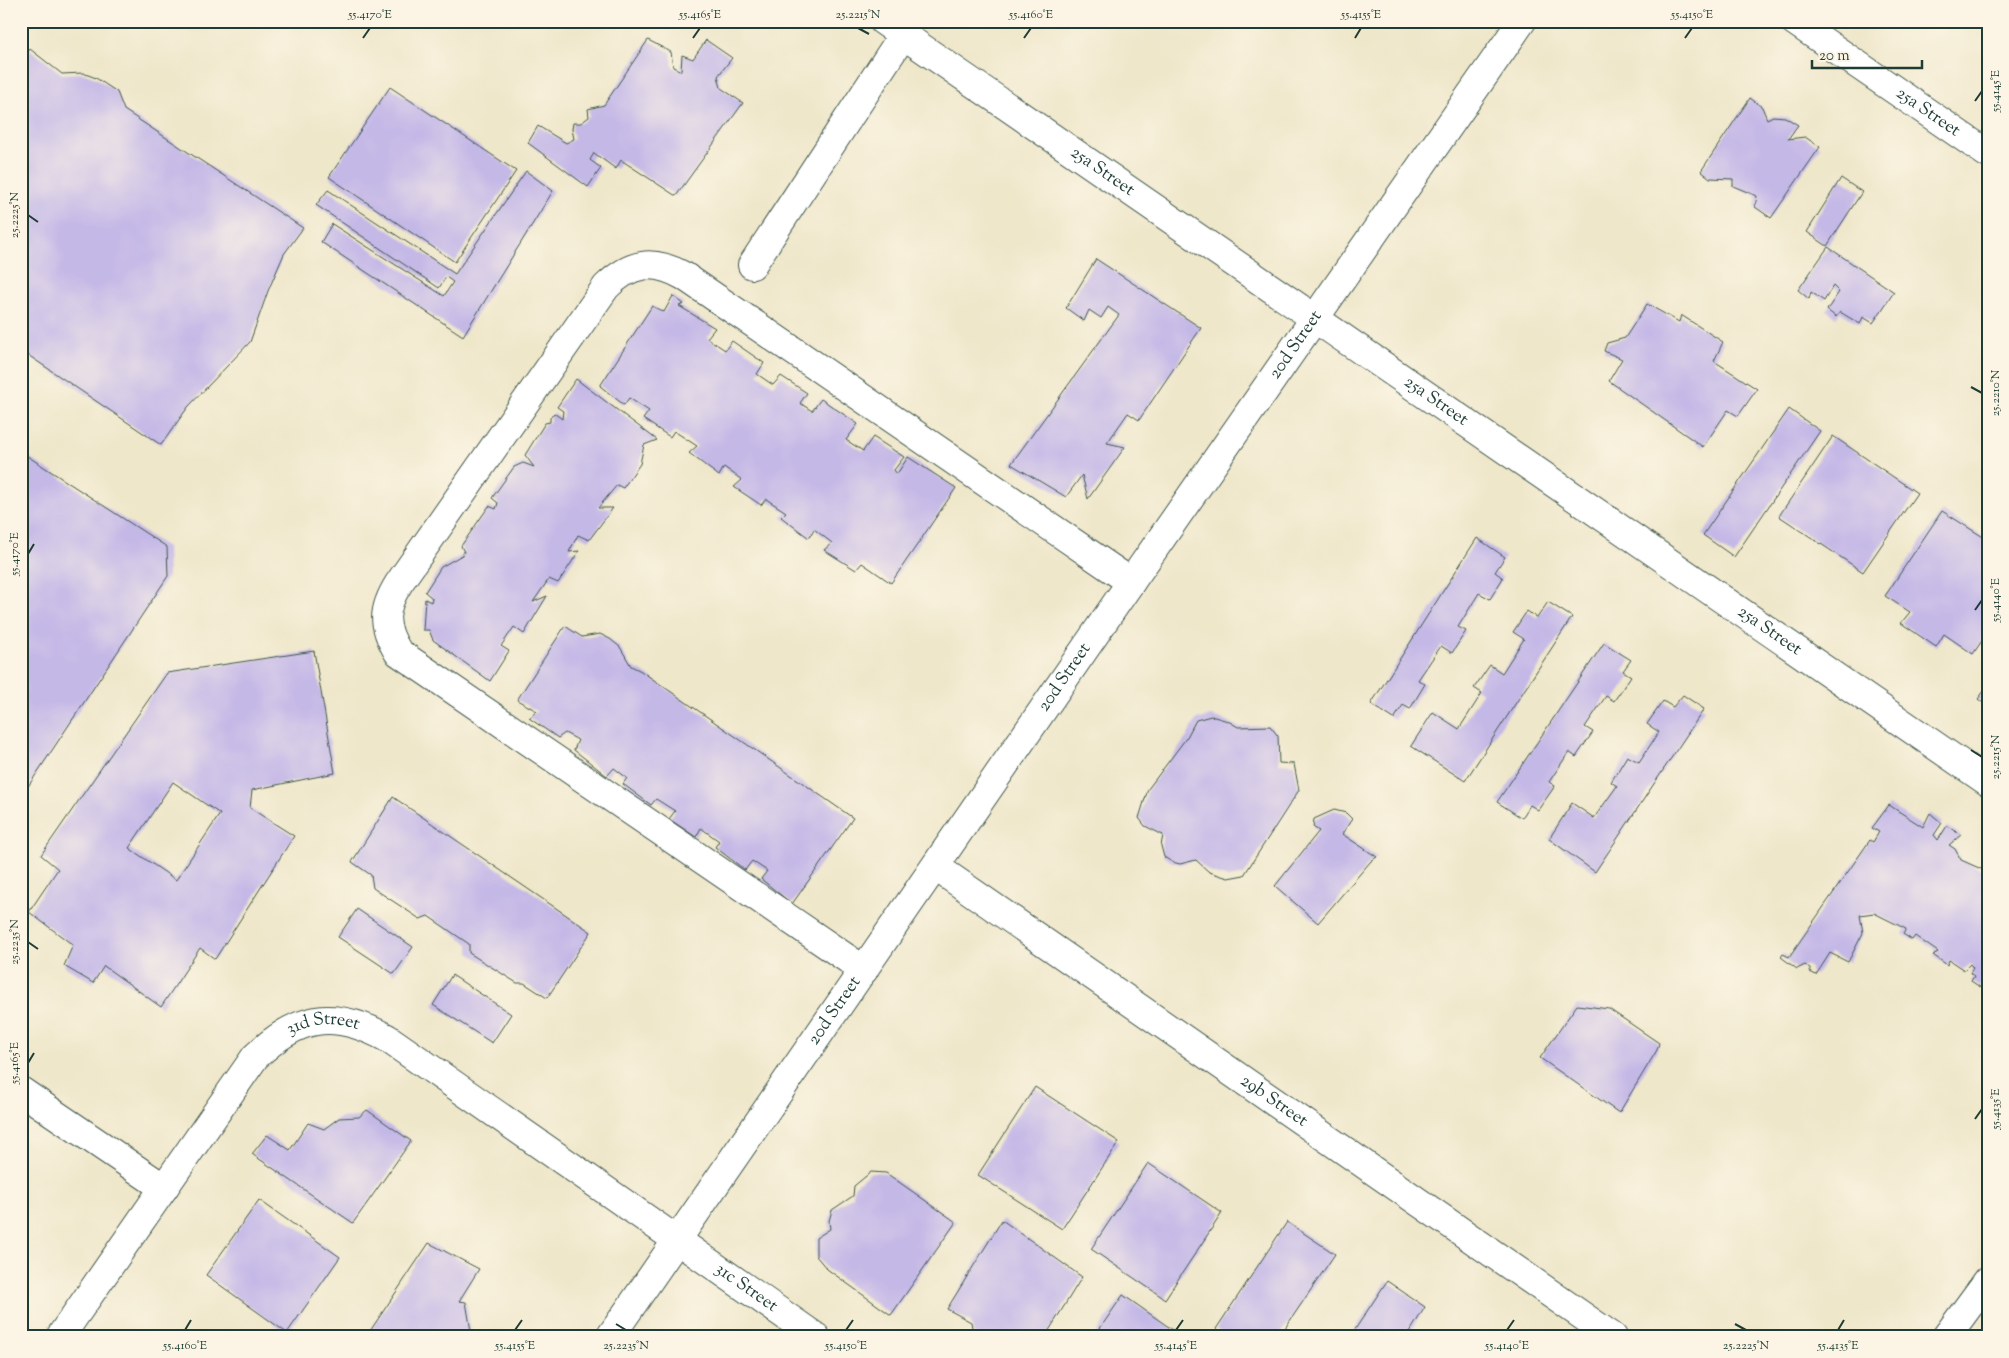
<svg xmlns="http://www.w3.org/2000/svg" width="2009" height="1358" viewBox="0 0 2009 1358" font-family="'Sorts Mill Goudy',serif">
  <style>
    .building { fill: #c4b8e7; fill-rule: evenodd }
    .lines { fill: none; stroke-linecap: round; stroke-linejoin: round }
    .minor-casing { stroke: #3e564a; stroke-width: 30 }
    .minor { stroke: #fff; stroke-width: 28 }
    .ticks { fill: none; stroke: #1f3d34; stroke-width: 2 }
    .labels { text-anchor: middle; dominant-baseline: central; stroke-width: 4; stroke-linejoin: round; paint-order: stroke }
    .street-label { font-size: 18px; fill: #1f3d34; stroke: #fcf5e5 }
    .neatline { fill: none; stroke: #1f3d34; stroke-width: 2 }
    .ticks-label { font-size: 12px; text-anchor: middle; fill: #1f3d34 }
  </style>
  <rect width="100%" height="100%" fill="#fcf5e5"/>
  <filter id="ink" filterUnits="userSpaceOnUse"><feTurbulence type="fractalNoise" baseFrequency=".02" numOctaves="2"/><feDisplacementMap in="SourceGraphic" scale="10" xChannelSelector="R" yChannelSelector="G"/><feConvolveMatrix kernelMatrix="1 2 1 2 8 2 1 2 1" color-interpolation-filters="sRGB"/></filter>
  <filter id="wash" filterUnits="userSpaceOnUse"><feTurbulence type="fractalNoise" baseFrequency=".0096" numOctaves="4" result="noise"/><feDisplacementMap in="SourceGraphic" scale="20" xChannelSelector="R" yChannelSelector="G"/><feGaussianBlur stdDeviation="1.12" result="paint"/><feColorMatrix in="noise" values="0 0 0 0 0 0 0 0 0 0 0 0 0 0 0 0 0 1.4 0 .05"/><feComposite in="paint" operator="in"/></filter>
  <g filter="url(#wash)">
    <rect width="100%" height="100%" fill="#efe7ca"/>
    <g id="blocks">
      <g class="building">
        <path d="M648,40L671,52L673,67L681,71L682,55L693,59L706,40L732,58L718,76L721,88L743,103L676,196L621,160L616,169L594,153L590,160L601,168L588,187L528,143L538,126L566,143L574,139L572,129L573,123H581L589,117L588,109L604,105Z"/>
        <path d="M30,49L62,74L83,73L96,78L117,92L124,110L303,228L284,254L268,291L250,342L188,407L161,445L25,353L21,358V62Z"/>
        <path d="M390,87L516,171L455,262L329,177Z"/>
        <path d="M1750,98L1762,107L1767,119L1773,116L1785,117L1798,125L1788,139L1805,137L1820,147L1771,218L1755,207L1757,196L1733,186V179L1710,178L1701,171Z"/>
        <path d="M526,171L553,191L463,336L321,242L332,224L444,296L453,282L446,277L439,288L316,205L328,190L455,274Z"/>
        <path d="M1841,178L1862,192L1827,246L1807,232Z"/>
        <path d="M1828,247L1894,292L1873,323L1863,317L1860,324L1840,312L1836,317L1827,310L1839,292L1833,286L1824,301L1811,292L1809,299L1798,290Z"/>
        <path d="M1096,259L1201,328L1139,420L1128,413L1107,443L1125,447L1088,499L1082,475L1066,497L1011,464L1119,315L1108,307L1101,318L1089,310L1084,321L1066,308Z"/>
        <path d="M673,296L684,304L679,306L715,328L707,338L725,350L732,341L764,363L757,374L773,385L781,376L807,393L800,403L812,411L821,399L858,424L846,440L863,451L873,437L904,457L894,470L897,474L908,457L956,488L891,583L862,563L856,570L824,550L832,543L814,529L809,538L781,517L786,512L766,499L761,505L734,487L742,480L724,467L719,476L689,453L697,446L674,431L670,437L643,419L649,411L629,398L624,405L600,386L652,306L664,312Z"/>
        <path d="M1647,304L1679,322L1681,315L1723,342L1714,361L1757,389L1738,416L1728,410L1703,447L1609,381L1622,359L1604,351L1607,343L1625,338Z"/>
        <path d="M576,379L657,440L644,445L640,464L623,488L617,485L598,508H613L589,540L578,535L569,552L579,551L558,583L549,579L533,602L547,596L524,634L514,627L501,646L509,651L490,681L433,640L429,630H423L425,599L431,602L432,598L425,592L441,567L462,555L464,552L461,546L489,506L496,509L498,503L492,498L514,467L523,463L534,467L525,455L545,423L550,422V418L554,413L562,419L563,411L557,407Z"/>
        <path d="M1789,409L1820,431L1734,557L1703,535Z"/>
        <path d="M1833,436L1917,493L1863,572L1779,516Z"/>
        <path d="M21,452L167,547L168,576L21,797Z"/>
        <path d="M1942,511L1988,540V632L1973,654L1944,634L1936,647L1901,623L1910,612L1885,596Z"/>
        <path d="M1477,538L1505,557L1495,572L1503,578L1490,599L1479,593L1458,627L1466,631L1452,653L1441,646L1418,680L1425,684L1410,709L1403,705L1394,719L1371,704Z"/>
        <path d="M1548,602L1572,617L1465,781L1411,746L1433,712L1459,729L1482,693L1474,688L1490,665L1502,673L1524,639L1513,632L1527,611L1537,618Z"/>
        <path d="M565,626L582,637L600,634L610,639L620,647L631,666L641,671L853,818L792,904L761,879L767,871L752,861L745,870L715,847L719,841L701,828L696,837L669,819L675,811L656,799L651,805L623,784L627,778L614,768L607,776L574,750L578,740L565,733L558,738L529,718L537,711L517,700Z"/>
        <path d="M1604,643L1631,660L1623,671L1631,676L1614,701L1606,696L1585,727L1593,732L1576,757L1569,752L1549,782L1555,786L1538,810L1530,805L1522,818L1497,802Z"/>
        <path d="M314,651L335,773L252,790L250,808L294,836L215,959L200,948L161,1007L104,966L93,983L64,966L73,945L29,912L58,869L41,855L167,673ZM173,782L220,814L176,880L129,848Z"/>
        <path d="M1988,686V707L1978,699Z"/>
        <path d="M1683,695L1704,709L1595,872L1549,839L1572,803L1594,818L1617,786L1611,782L1627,756L1639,762L1659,732L1647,724L1663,701L1673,707Z"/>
        <path d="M1211,716L1228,721L1238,727L1270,726L1278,736L1279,763L1294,764L1299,790L1244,875L1228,878L1209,872L1196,860L1180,864L1172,862L1164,857L1161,846L1163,835L1145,826L1139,818L1148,789L1187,737L1196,720Z"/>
        <path d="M393,797L591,932L547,998L524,983H517L469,953V944L428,916L420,919L373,888L371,875L352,862Z"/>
        <path d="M1889,805L1923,827L1930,813L1942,823L1934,835L1938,840L1947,826L1961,835L1949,845L1955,849L1961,860L1988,872V986L1984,983L1980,987L1971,981L1974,976L1970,973L1973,968L1970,964L1964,970L1949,960L1947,965L1933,955L1938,952L1915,936L1912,940L1903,934L1906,929L1874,913L1860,915L1863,933L1848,962L1830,953L1816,975L1810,972V968L1805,965L1797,969L1781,957L1783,954L1789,957L1870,840L1873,842L1879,832L1872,828Z"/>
        <path d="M1334,810L1346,813L1352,819L1342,834L1377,857L1371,861L1318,923L1275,886L1319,831L1313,827L1314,819Z"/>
        <path d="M357,909L413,947L394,974L338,937Z"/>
        <path d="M452,975L511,1014L492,1043L433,1005Z"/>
        <path d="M1577,1005L1609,1009L1659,1043L1657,1050L1619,1113L1540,1058Z"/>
        <path d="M1035,1087L1119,1142L1062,1229L978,1175Z"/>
        <path d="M367,1110L411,1141L353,1223L252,1154L267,1135L290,1150L308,1123L324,1129L339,1118L359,1117Z"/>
        <path d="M1148,1163L1222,1213L1165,1299L1091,1249Z"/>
        <path d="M871,1172L886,1173L956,1222L891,1315L827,1269L816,1256V1238L830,1229L829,1221L832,1210L853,1196L854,1186Z"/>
        <path d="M259,1200L340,1257L287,1333L206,1275Z"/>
        <path d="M1002,1220L1082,1277L1045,1337H978L973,1333L971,1322L947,1309Z"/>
        <path d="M1287,1222L1335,1254L1279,1337H1228L1216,1329Z"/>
        <path d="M429,1243L479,1269L459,1301L466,1302L472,1337H366Z"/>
        <path d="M1387,1281L1425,1307L1407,1337H1350Z"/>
        <path d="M1123,1295L1183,1337H1094Z"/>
      </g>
    </g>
  </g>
  <g filter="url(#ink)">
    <use href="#blocks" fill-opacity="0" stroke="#3e564a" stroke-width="1"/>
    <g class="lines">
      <defs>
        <g id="minor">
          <path id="s1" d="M883,21L1988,782"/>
          <path id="s2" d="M1794,21L1988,154"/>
          <path d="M752,265L903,35"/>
          <path id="s3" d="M936,867L1613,1337"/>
          <path d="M864,970L398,652C382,625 382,610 399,583L606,287C631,262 653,259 684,276L1131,582"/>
          <path d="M21,1091L164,1188"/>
          <path id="s4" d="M60,1337L255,1057C298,1015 333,1009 387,1038L816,1337"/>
          <path id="s5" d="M610,1337L1131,582L1522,21"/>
          <path d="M1946,1337L1988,1280"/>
        </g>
      </defs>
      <use href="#minor" class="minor-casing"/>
      <use href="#minor" class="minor"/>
    </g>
  </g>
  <path class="ticks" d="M858,28L869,34M363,38L370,28M693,38L700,28M1024,38L1031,28M1355,38L1361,28M1685,38L1692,28M1975,101L1982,91M28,215L38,222M1971,387L1982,393M28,554L34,544M1975,610L1982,600M1971,750L1982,757M28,942L38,949M28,1063L34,1053M1975,1119L1982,1109M616,1324L626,1330M1735,1324L1746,1330M185,1330L191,1320M515,1330L522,1320M846,1330L853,1320M1176,1330L1183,1320M1507,1330L1514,1320M1838,1330L1844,1320"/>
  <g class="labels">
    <g class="street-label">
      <text stroke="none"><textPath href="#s2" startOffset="162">25a Street</textPath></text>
      <text stroke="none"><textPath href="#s1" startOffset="266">25a Street</textPath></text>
      <text stroke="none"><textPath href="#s5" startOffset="1206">20d Street</textPath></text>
      <text stroke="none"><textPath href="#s1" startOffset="671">25a Street</textPath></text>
      <text stroke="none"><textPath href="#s1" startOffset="1076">25a Street</textPath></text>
      <text stroke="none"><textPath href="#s5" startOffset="801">20d Street</textPath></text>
      <text stroke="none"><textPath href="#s5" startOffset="396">20d Street</textPath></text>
      <text stroke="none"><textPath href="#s4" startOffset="420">31d Street</textPath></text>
      <text stroke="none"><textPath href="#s3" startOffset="411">29b Street</textPath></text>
      <text stroke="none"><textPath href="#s4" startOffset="925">31c Street</textPath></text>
    </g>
  </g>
  <rect width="2009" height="1358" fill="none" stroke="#fcf5e5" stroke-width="55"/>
  <path d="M1812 60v8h110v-8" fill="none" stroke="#1f3d34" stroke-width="2.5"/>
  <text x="1819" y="60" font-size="15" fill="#1f3d34" stroke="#fcf5e5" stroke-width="4" paint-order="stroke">20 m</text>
  <rect x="28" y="28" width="1954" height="1302" class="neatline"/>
  <g class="ticks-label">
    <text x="370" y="18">55.4170°E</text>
    <text x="700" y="18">55.4165°E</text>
    <text x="858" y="18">25.2215°N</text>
    <text x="1031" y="18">55.4160°E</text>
    <text x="1361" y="18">55.4155°E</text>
    <text x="1692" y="18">55.4150°E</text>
    <text transform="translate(1995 91) rotate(-90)" y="4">55.4145°E</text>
    <text transform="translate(14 215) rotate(-90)" y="4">25.2225°N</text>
    <text transform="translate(1995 393) rotate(-90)" y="4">25.2210°N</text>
    <text transform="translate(14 554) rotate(-90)" y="4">55.4170°E</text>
    <text transform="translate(1995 600) rotate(-90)" y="4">55.4140°E</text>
    <text transform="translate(1995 757) rotate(-90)" y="4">25.2215°N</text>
    <text transform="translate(14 942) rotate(-90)" y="4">25.2235°N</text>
    <text transform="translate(14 1063) rotate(-90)" y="4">55.4165°E</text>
    <text transform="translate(1995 1109) rotate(-90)" y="4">55.4135°E</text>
    <text x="185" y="1349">55.4160°E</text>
    <text x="515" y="1349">55.4155°E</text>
    <text x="626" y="1349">25.2235°N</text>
    <text x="846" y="1349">55.4150°E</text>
    <text x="1176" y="1349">55.4145°E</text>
    <text x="1507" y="1349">55.4140°E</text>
    <text x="1746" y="1349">25.2225°N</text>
    <text x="1838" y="1349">55.4135°E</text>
  </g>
</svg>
